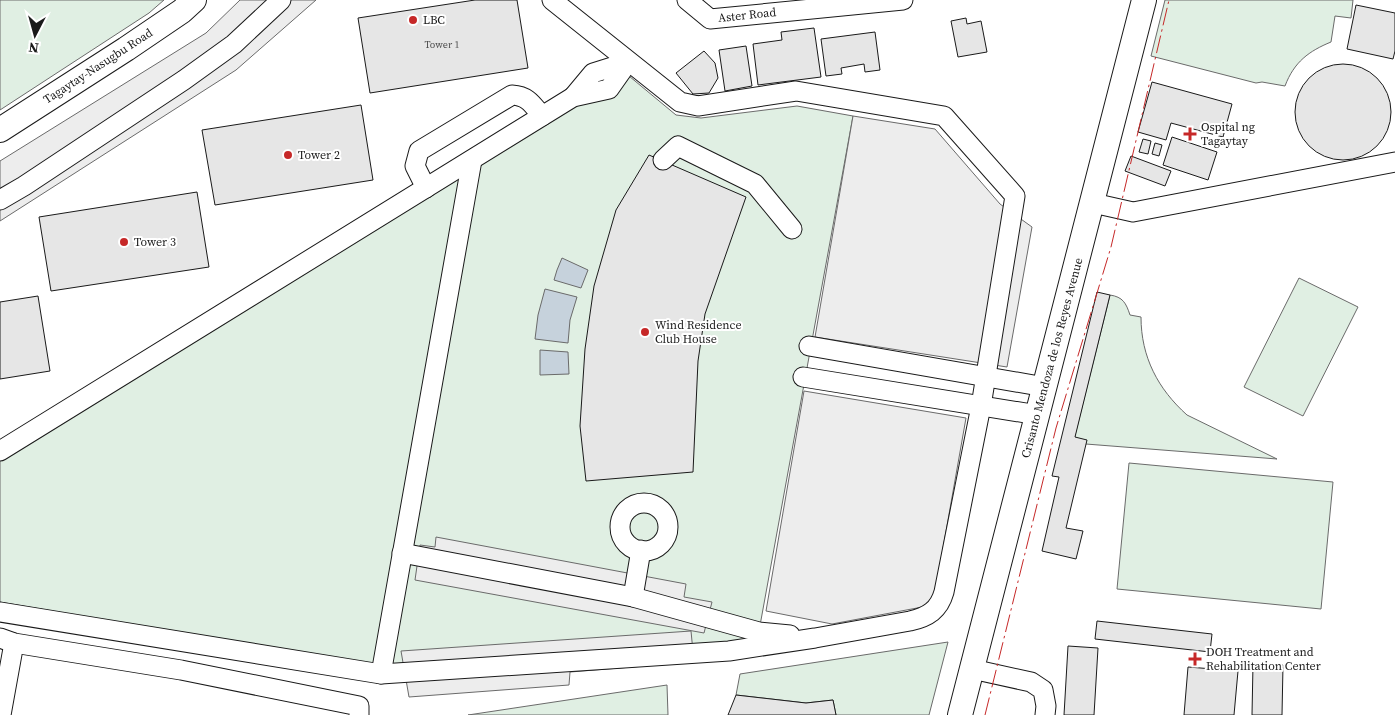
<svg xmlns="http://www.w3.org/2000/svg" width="1395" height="715" viewBox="0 0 1395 715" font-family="'Source Serif 4',serif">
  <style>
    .green { fill: #e0efe3; stroke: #6a6a6a }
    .parking { fill: #ededed; stroke: #6a6a6a }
    .water { fill: #c6d2dc; stroke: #6a6a6a }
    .building { fill: #e6e6e6; stroke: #1a1a1a }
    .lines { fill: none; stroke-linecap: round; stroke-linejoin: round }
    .minor-casing { stroke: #1a1a1a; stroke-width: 21 }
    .major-casing { stroke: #1a1a1a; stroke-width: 26 }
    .minor { stroke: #fff; stroke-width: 19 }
    .major { stroke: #fff; stroke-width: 24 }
    .power { stroke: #c62828; stroke-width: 1; stroke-dasharray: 18 4 2.5 4; stroke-linecap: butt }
    .poi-dot { fill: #c62828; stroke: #fff; stroke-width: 2 }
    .labels { text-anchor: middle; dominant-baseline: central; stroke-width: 4; stroke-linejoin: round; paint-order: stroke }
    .number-label { font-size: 10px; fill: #4d4d4d }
    .street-label { font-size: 12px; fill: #1a1a1a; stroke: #fff }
    .poi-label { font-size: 12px; fill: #1a1a1a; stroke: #fff; text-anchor: start }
  </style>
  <rect width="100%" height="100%" fill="#fff"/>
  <g class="green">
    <path d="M0,0H164L149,13L0,110Z"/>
    <path d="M1165,0H1353L1351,18L1335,16L1331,42C1309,51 1294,62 1285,86L1262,82L1256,83L1151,56Z"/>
    <path d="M629,76L676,115L701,118L797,106L853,116L759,631L803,638L374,667L0,602V451L561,104Z"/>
    <path d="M1299,278L1358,307L1303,416L1244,387Z"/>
    <path d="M1110,295C1123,297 1126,303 1130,315L1141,317C1141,357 1158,389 1187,415L1277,459L1073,443Z"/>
    <path d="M1129,463L1333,482L1321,609L1117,589Z"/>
    <path d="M948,642L929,715H836L833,700L806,703L736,695L740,674Z"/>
    <path d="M667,685L668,715H468Z"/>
  </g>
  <g class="parking">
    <path d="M240,0H316L236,70L0,221V161L206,33Z"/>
    <path d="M853,116L935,129L1000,204L1032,227L1007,367L815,337Z"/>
    <path d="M804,391L966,418L933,605L832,624L766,611Z"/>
    <path d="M436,537L686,584L684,597L712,602L704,633L415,580L420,545L435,547Z"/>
    <path d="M691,631L694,662L570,672L569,685L409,697L401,651Z"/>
  </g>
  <g class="water">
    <path d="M562,258L588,270L581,288L554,280L557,270Z"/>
    <path d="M545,289L577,297L570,320L568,343L535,339L538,315Z"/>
    <path d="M540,350L568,352L569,374L540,375Z"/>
  </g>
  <g class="building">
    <path d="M475,0H517L528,68L370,93L358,18Z"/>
    <path d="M1356,5L1395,13V51L1393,59L1347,49Z"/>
    <path d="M966,18L967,24L981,21L987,52L958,57L951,21Z"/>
    <path d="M814,28L821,77L758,85L753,44L782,40L781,32Z"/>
    <path d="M875,32L880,70L865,72L864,64L841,68L842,74L826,76L821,39Z"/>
    <path d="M746,46L752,86L725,91L719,50Z"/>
    <path d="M704,51L715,63L718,78L709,93L693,94L676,73Z"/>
    <circle cx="1343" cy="112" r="48"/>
    <path d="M1152,82L1232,104L1223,137L1171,123L1166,140L1138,132Z"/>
    <path d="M361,105L373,180L215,205L202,130Z"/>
    <path d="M1172,137L1217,152L1208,180L1163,165Z"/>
    <path d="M1143,139L1151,141L1148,154L1139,152Z"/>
    <path d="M1155,143L1162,145L1159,156L1152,154Z"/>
    <path d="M649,155L746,197L705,314L698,361L693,472L586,481L580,426L585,349L594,286L616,210Z"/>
    <path d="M1131,156L1171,171L1165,186L1125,171Z"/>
    <path d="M197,192L209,267L51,291L39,217Z"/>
    <path d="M1097,292L1110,295L1075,437L1087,440L1066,528L1083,531L1076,559L1042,551L1059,477L1052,476Z"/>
    <path d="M38,296L50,371L0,379V302Z"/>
    <path d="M1097,621L1212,634L1210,652L1095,639Z"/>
    <path d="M1068,646L1098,648L1094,715H1064Z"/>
    <path d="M1253,664L1283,665L1282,715H1252Z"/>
    <path d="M1188,667L1238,671L1234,715H1184Z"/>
    <path d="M736,695L806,703L833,700L836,715H728Z"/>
  </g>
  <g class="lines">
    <defs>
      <g id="minor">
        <path d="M687,0L710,19L903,0"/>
        <path d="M573,97L593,73L628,62"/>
        <path d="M663,160L678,146L755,184L792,229"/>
        <path d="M426,188L415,166L419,151L512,95C528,96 532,104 542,116"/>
        <path d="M0,200L24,186L184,80L234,44L281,0"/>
        <path d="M1093,203L1133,212L1395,162"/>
        <path d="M809,346L1045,387"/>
        <path d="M803,377L1038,415"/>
        <path d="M0,451L573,97L609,89L628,62"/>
        <circle cx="644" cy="527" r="24"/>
        <path d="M402,553L633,597L759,632L790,635"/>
        <path d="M633,597L641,550"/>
        <path d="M0,612L381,674L729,651L815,638L910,621C928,617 939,610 944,592L981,406L1015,196L944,116L796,91L698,106L680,102L552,0"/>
        <path d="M0,638L14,643L181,670L359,706V715"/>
        <path d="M972,669L1031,682L1043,690L1046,706L1045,715"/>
        <path d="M381,674L472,160"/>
        <path d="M1,715L14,643"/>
      </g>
      <g id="major">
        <path d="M0,130L126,49L182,11L194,0"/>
        <path d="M960,715L1144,0"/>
      </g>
    </defs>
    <use href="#minor" class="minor-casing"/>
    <use href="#major" class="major-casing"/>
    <use href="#minor" class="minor"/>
    <use href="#major" class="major"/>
    <path class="power" d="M985,715L1056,428L1111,247L1169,0"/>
  </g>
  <g class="poi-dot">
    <circle cx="413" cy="20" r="5"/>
    <path d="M1187.5 126.5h5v5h5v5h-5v5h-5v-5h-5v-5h5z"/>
    <circle cx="288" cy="155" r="5"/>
    <circle cx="124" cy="242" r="5"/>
    <circle cx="645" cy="332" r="5"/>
    <path d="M1192.5 651.5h5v5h5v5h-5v5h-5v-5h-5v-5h5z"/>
  </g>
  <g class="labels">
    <g class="number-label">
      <text x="442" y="44">Tower 1</text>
    </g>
    <g class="street-label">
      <text transform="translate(747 15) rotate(-6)">Aster Road</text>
      <text transform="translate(98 66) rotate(-33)">Tagaytay-Nasugbu Road</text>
      <text transform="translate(1052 358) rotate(-75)">Crisanto Mendoza de los Reyes Avenue</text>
    </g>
    <g class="poi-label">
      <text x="423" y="20">LBC</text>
      <text x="1201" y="127">Ospital ng<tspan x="1201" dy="14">Tagaytay</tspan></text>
      <text x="298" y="155">Tower 2</text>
      <text x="134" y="242">Tower 3</text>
      <text x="655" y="325">Wind Residence<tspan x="655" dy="14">Club House</tspan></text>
      <text x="1206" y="652">DOH Treatment and<tspan x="1206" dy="14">Rehabilitation Center</tspan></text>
    </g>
  </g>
  <g transform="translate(35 35) rotate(186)" stroke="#ffffff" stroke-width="4" paint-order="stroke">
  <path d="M0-4L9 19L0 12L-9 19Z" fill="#1a1a1a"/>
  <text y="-8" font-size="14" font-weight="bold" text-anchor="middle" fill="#1a1a1a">N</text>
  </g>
</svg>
